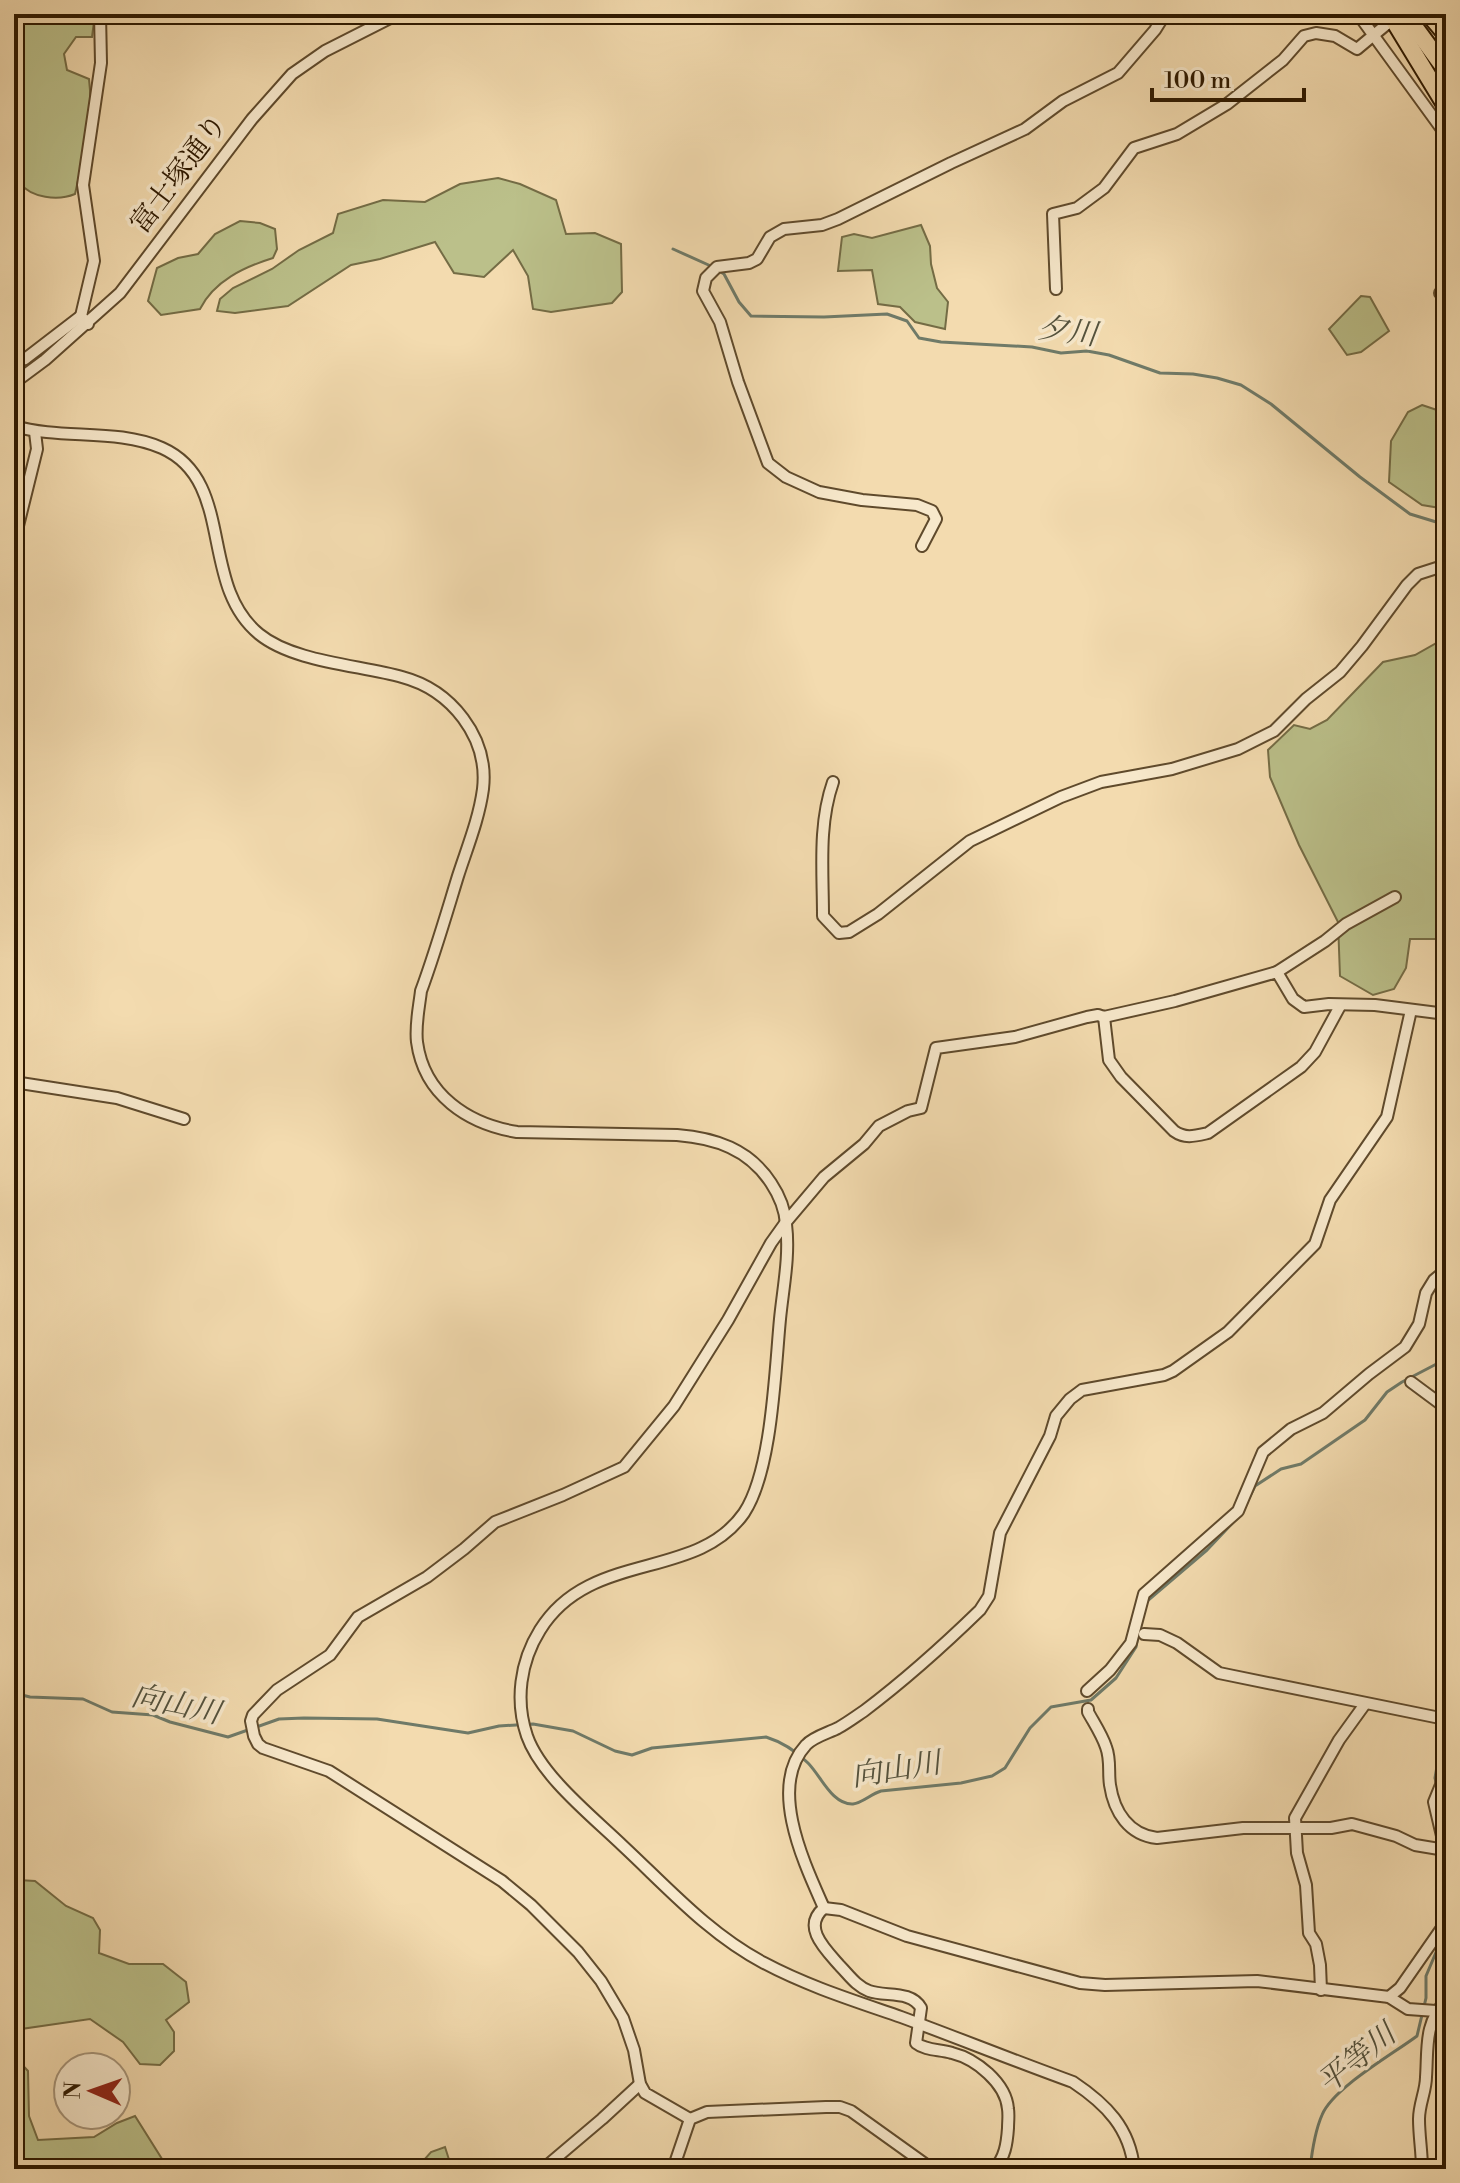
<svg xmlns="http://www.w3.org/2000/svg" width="1460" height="2183" viewBox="0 0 1460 2183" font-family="'Libre Bodoni','Noto Serif JP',serif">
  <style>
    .green { fill: #bbc08a; stroke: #746c45; stroke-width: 2 }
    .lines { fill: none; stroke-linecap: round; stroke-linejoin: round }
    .stream { stroke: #6f7a68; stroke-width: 3 }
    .minor-casing { stroke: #5f4a2c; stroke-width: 14 }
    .highway-casing { stroke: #2e1900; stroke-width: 20 }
    .minor { stroke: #f7e8cb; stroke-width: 10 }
    .highway { stroke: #f3dbaf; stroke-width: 16 }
    .labels { text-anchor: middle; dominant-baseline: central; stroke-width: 7; stroke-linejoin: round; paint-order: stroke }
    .street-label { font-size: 28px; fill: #2e1900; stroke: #f7e8cb }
    .water-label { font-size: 30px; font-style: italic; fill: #54523d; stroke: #f7e8cb }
  </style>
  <rect width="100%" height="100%" fill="#f3dbaf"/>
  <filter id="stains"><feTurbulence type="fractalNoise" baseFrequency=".0025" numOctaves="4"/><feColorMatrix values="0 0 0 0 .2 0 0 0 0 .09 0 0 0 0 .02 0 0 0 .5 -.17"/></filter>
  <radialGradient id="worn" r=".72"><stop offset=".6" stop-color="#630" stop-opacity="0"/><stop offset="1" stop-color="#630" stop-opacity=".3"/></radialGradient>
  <g class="green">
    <path d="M14,14H95L92,37H76L64,54L67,70L89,79C94,117 83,157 75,194C58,201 31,198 20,183C17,179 16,175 14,171Z"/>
    <path d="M498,178L520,184L556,200L566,234L595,233L621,244L622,292L612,303L551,312L533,309L528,276L513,250L484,277L454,273L435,242L380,259L351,265L288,306L235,313L217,311L220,299L233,288L272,269L299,250L333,233L338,214L383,200L425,202L460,184Z"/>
    <path d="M240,221L260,223L275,229L277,249L273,258C244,267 214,281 200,309L161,315L148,301L157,268L178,258L198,254L215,234Z"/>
    <path d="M921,225L930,246L931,264L937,288L948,302L945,329L915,322L900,307L878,304L872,270L838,271L842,237L854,234L872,238Z"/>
    <path d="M1361,296L1370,297L1389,331L1361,352L1347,355L1329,329Z"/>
    <path d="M1422,405L1446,413V509L1422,505L1389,482L1391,441L1408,412Z"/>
    <path d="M1446,624V939H1410L1406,968L1394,989L1373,995L1340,976L1338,922L1299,845L1270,777L1268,750L1294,725L1310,729L1327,720L1383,662L1415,655L1438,642Z"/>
    <path d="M18,1880L35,1881L66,1906L93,1918L100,1930L99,1953L129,1964H163L186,1982L189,2002L166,2020L174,2032V2051L160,2065L140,2064L123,2042L90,2019L14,2030V1883Z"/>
    <path d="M14,2056L28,2071L29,2116L38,2140L94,2137L117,2123L135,2116L162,2159L159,2169H14Z"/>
    <path d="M445,2147L452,2169H416L431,2152Z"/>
  </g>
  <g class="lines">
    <g class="stream">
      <path d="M673,249L713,267"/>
      <path d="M719,271L724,274L739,302L751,316L824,317L887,314L907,321L919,338L941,342L1032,347L1061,353L1087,351L1109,355L1160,373L1193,374L1217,378L1241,385L1271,404L1360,477L1410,514L1446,525"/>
      <path d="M1246,1504L1255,1486L1281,1469L1301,1464L1365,1420L1387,1392L1402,1382L1446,1359"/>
      <path d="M1146,1604V1602L1207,1550L1241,1514"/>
      <path d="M14,1693L30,1697L83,1699L112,1712L153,1715L170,1722L228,1737L279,1719L304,1718L377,1719L468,1733L499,1726L533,1724L573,1731L615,1751L632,1755L652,1748L766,1737C782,1742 796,1751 808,1763C821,1776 832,1805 853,1804C862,1803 871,1794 881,1791L961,1783L992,1776L1005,1768L1030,1728L1051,1707L1091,1700L1116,1678L1136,1647L1138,1635"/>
      <path d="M1437,1785L1435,1778L1446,1713"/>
      <path d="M1440,1796L1446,1819"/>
      <path d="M1310,2169C1312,2151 1315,2131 1322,2115C1333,2088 1393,2054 1417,2036L1426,1998V1976L1437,1950L1446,1938"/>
    </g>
    <defs>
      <g id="minor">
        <path d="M1358,14L1446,135"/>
        <path d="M1056,289L1053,214L1077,208L1104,188L1134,148L1177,134L1227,104L1283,60L1304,36L1316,33L1335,36L1357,49L1387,24"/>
        <path d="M1440,293L1446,287"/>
        <path d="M88,324L81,316L94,261L83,185L101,63L100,14"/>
        <path d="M14,350L25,359L81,316"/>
        <path d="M14,383L45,360L120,293L252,119L292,74L325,51L398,14"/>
        <path d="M14,426C62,440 116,428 162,448C236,481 198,584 259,634C293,662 359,665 402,677C451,690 489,737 483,789C479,819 467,848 458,876C446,915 435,953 421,991C419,1008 415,1025 417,1042C424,1095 468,1124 517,1132L677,1135C715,1138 749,1149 771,1183C779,1195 785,1210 786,1224C790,1256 783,1288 780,1319C775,1371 772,1471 744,1513C696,1582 590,1549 540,1630C520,1662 515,1701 527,1736C541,1776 593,1817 623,1846C668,1888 709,1934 764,1963C807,1986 855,2001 901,2017C958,2038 1015,2061 1073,2082C1106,2104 1130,2128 1134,2169"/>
        <path d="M14,542L37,449L35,432"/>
        <path d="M922,546L936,519L932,511L917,505L862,500L819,492L786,477L768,463L738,382L720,322L703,291L706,278L717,267L749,263L757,259L770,237L784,229L822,225L838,219L951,163L1025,129L1063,101L1118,73L1155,30L1165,14"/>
        <path d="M833,782C818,825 823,871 823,916L839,933L849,932L878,914L970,841L1061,797L1101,782L1172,769L1238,749L1274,731L1306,699L1340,672L1362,646L1407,585L1418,574L1446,565"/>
        <path d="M1277,972L1325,941L1346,924L1395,897"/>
        <path d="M1104,1017L1109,1060L1121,1077L1174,1131C1185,1139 1195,1136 1208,1133L1301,1067L1315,1052L1340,1006"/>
        <path d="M14,1082L117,1098L184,1119"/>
        <path d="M1411,1382L1446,1408"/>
        <path d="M1144,1634L1160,1635L1177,1643L1219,1673L1440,1718"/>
        <path d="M1087,1691L1110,1670L1131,1643L1144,1594L1238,1511L1263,1452L1291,1429L1323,1413L1369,1374L1405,1347L1419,1324L1426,1293L1434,1280L1446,1270"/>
        <path d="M1088,1709V1712C1094,1723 1102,1735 1106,1747C1111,1760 1108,1772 1110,1785C1114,1812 1129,1835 1157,1838L1243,1828H1331L1352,1824L1396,1836L1415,1845L1445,1850"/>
        <path d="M1446,1738L1441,1785L1434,1802L1446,1853"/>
        <path d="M824,1908C805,1865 767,1787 806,1745C813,1737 828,1733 838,1728C847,1723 855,1717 864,1711C905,1680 943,1646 980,1610L989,1596L1000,1533L1050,1436L1056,1416L1070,1399L1082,1390L1164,1375L1173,1371L1228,1332L1315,1244L1330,1200L1387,1117L1411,1010"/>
        <path d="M824,1908L841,1910L907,1936L1080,1983L1105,1985L1257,1981L1389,1997L1408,2009L1436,2011"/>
        <path d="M824,1908C801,1927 826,1950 840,1966C849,1975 856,1986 869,1991C885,1997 911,1990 921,2008L916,2043C926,2051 940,2049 952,2053C976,2059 1006,2083 1008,2109C1009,2115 1008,2122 1008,2128C1007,2143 1005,2158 994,2169"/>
        <path d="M1321,1990L1320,1965L1316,1944L1309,1933L1306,1885L1297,1853L1295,1818L1339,1740L1365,1704"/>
        <path d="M1389,1997L1400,1988L1446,1922"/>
        <path d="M690,2119L645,2093L640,2084L634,2050L623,2018L601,1981L578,1952L531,1905L502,1881L329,1771L263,1748L258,1744L254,1736L251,1721L253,1715L277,1690L330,1655L358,1617L427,1577L464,1549L495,1522L563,1495L624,1467L674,1406L728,1320L771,1243L786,1222L824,1177L864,1144L879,1126L908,1111L921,1108L936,1048L1015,1037L1087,1017L1098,1015L1104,1017L1175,1001L1277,972L1293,999L1304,1007L1329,1004L1375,1005L1446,1014"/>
        <path d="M543,2169L602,2119L640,2084"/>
        <path d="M673,2169L690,2119L707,2112L826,2107H840L851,2111L932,2169"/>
        <path d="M1422,2169C1422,2152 1419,2136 1419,2119C1419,2104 1426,2091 1426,2077C1428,2049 1424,2022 1446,2001"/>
      </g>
      <g id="highway">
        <path d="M1390,14L1446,106"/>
        <path d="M1405,14L1446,70"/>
        <path d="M1429,14L1446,34"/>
      </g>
    </defs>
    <use href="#minor" class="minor-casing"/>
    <use href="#highway" class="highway-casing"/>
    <use href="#minor" class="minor"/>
    <use href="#highway" class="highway"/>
  </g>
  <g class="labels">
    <g class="street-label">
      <text transform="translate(179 174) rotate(-53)">富士塚通り</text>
    </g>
    <g class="water-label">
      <text transform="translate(1067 332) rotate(7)">夕川</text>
      <text transform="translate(176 1705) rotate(12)">向山川</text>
      <text transform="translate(896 1770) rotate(-9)">向山川</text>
      <text transform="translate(1357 2059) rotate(-39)">平等川</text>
    </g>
  </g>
  <rect width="1460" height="2183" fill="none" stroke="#f3dbaf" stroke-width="48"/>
  <rect x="16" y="16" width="1428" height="2151" fill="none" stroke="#2e1900" stroke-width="4"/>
  <rect x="24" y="24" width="1412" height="2135" fill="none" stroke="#2e1900" stroke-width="2"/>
  <g transform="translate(92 2091) rotate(272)"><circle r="38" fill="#f7e8cb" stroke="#a7957a" stroke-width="2"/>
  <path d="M0-6L14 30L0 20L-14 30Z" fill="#8f2418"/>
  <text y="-12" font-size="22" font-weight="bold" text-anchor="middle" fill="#2e1900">N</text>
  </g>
  <path d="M1152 88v12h152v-12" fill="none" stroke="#2e1900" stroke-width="4"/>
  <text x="1164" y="88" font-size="24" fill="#2e1900" stroke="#f7e8cb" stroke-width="6" paint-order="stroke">100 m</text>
  <rect width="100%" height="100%" filter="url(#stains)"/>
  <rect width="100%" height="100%" fill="url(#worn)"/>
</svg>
